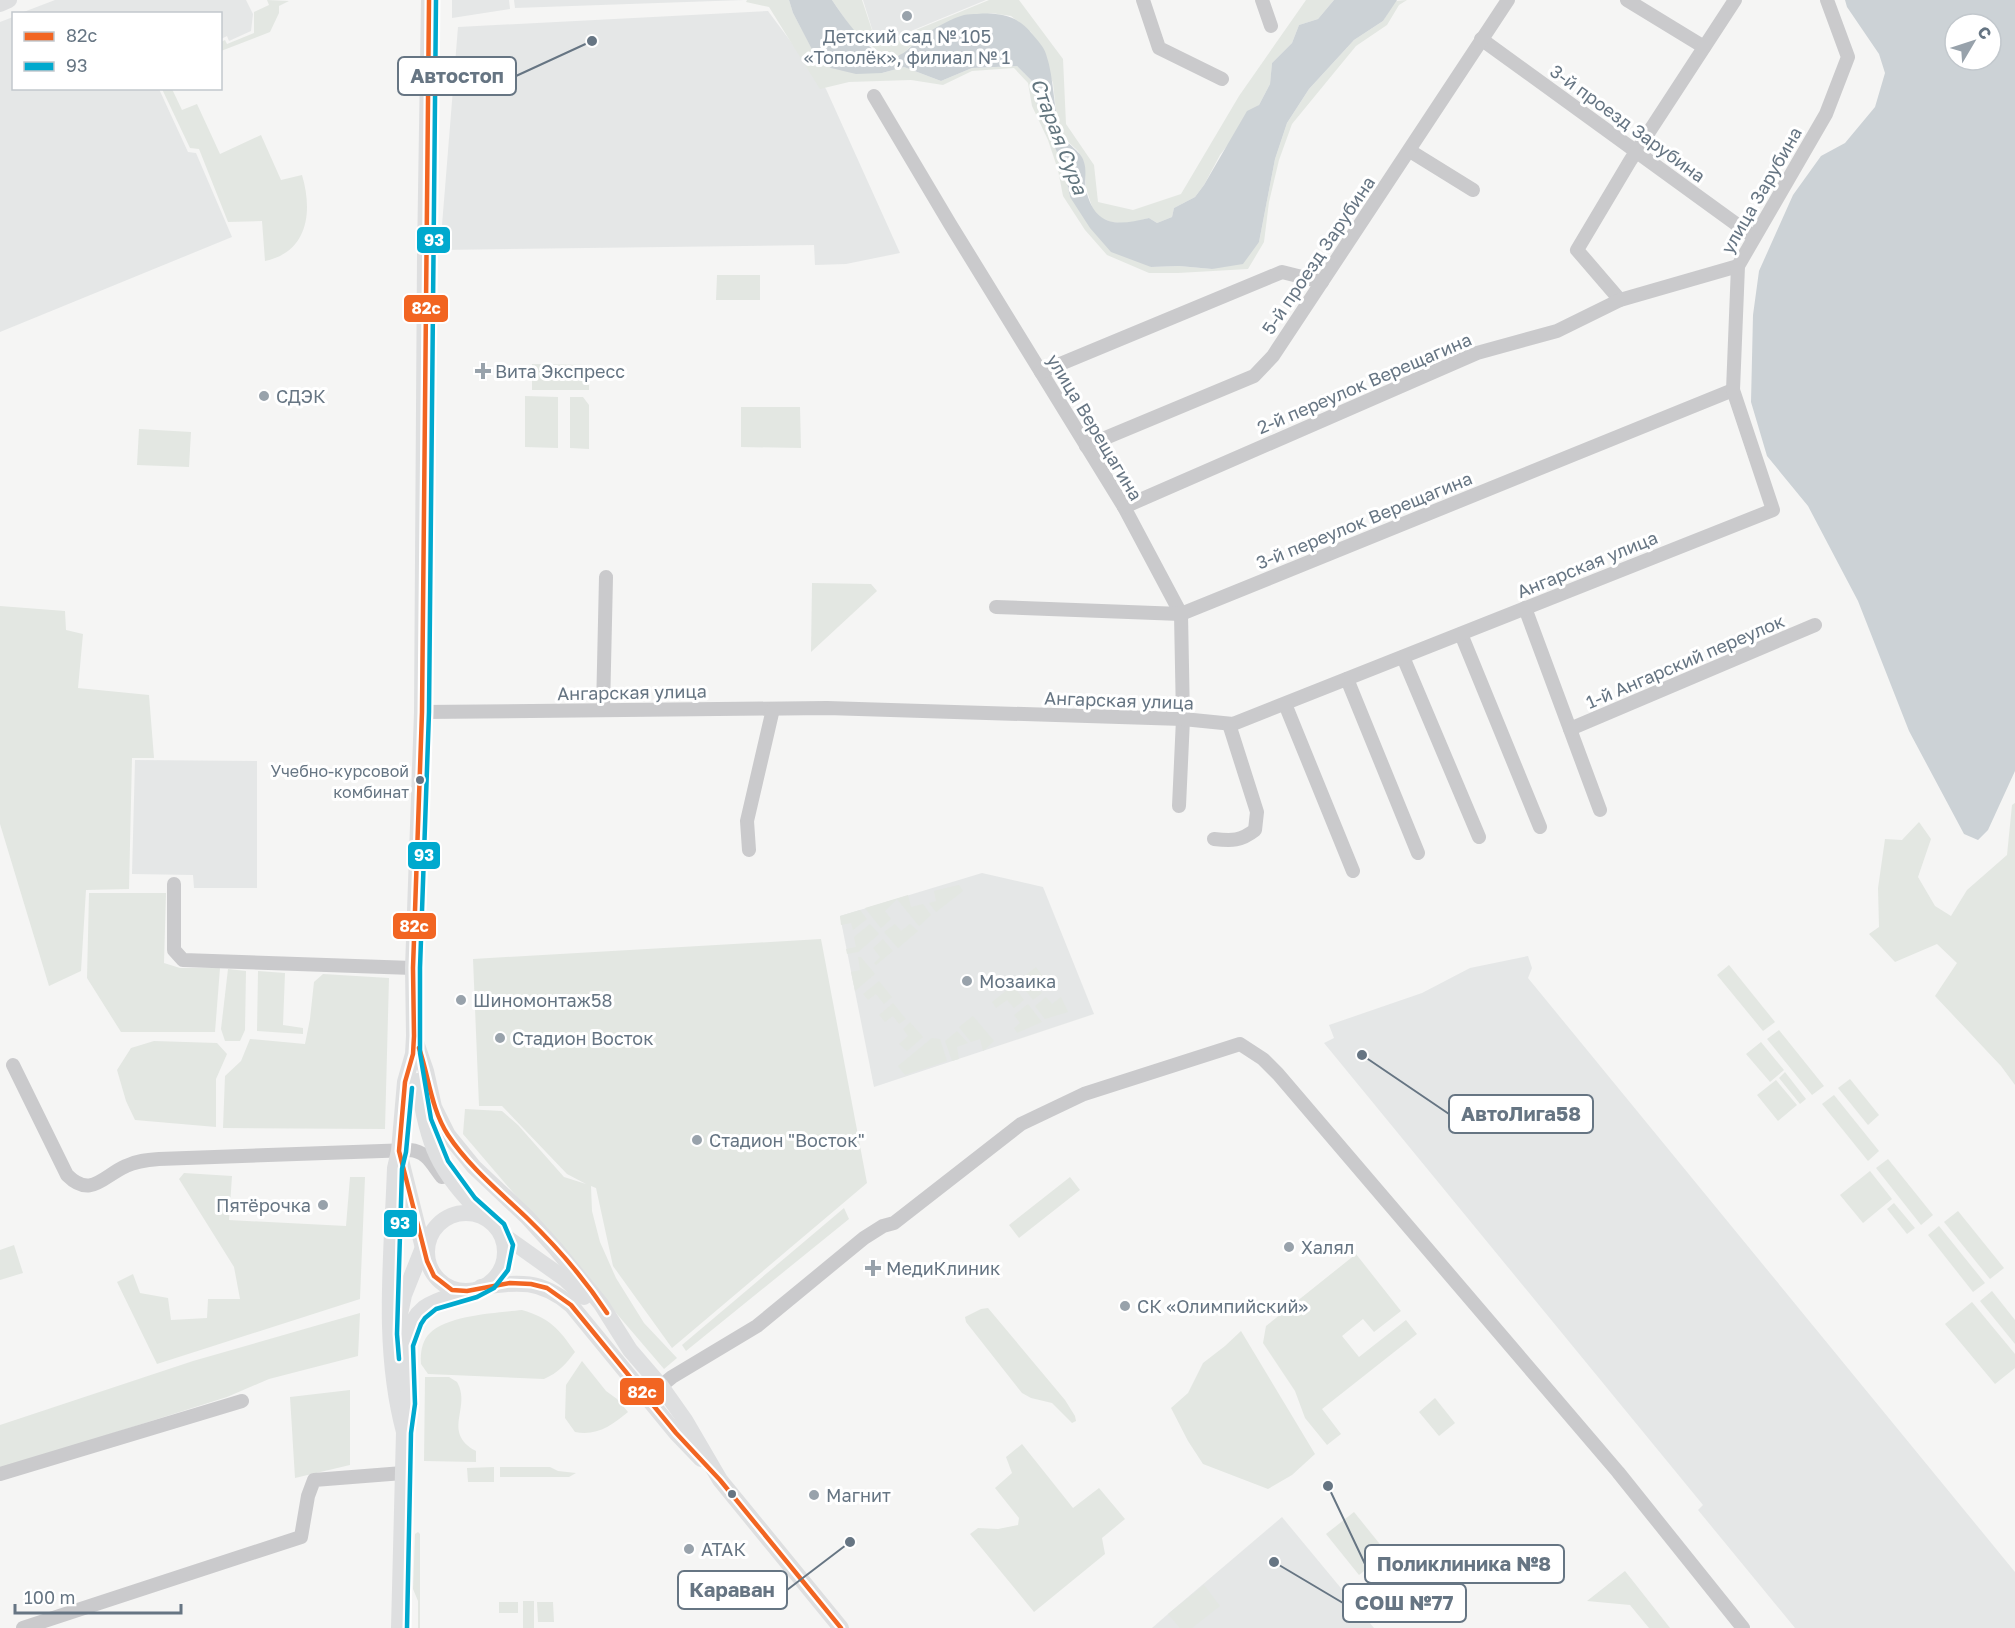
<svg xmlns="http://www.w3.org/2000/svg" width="2015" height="1628" viewBox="0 0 2015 1628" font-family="'Golos Text',sans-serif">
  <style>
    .built { fill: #e5e7e7 }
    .green { fill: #e3e7e2 }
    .water { fill: #ccd2d6; fill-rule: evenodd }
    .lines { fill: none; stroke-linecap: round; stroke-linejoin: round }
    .minor { stroke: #cacacc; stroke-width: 14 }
    .major { stroke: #dedfe0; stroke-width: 16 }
    .bus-1-casing { stroke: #fff; stroke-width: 9 }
    .bus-2-casing { stroke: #fff; stroke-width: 9 }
    .bus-1 { stroke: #f26522; stroke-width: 4.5 }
    .bus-2 { stroke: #00a9ce; stroke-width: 4.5 }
    .poi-dot { fill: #98a2ab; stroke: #fff; stroke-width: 2 }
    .bus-dot { fill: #667583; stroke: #fff; stroke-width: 2 }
    .labels { text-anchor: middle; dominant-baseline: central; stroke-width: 6; stroke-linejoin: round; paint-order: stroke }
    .bus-label { font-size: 16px; fill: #667583; stroke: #fff; text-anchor: end }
    .poi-label { font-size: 18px; fill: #667583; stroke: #fff; text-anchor: start }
    .street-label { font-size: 18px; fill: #667583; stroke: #fff }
    .water-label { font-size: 20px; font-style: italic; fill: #63767f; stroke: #fff }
    .leader { fill: none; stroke: #667583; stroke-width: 2 }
    .callout-dot { fill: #667583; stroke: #fff; stroke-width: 2 }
    .callout { fill: #fff; stroke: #667583; stroke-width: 2 }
    .callout-label { font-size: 20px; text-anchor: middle; font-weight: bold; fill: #667583 }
    .line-badge { stroke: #fff; stroke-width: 2 }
    .badge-label { font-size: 16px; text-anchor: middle; font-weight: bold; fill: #fff }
  </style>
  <rect width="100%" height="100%" fill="#f5f5f4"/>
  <g class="built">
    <path d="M55,0H246L253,14L251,31L229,41L227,36L221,39L220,14L21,13Z"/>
    <path d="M452,0H509L510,9L452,18Z"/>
    <path d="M514,0H744L515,8Z"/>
    <path d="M863,0H986L899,36L873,32Z"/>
    <path d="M768,11L826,89L900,253L846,264L815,265L814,245L440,250L458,27Z"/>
    <path d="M13,17L14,88L159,89L188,152L196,153L232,237L0,332V22Z"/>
    <path d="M135,760L257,761V888H194L193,875L132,874Z"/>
    <path d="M982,873L1043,887L1094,1014L874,1087L840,916Z"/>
    <path d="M1528,956L1532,968L1528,978L2015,1572V1628H1795L1698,1510L1703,1505L1324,1043L1334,1038L1329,1025L1422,993L1470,968Z"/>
    <path d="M1282,1517L1374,1628H1152L1168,1614Z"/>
  </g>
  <g class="green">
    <path d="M267,0L289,1L279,6V13L270,32L221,51V42L225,40L227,44L254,33V12L269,5Z"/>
    <path d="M747,0H789L793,13L817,58L882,73L904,67L941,81L972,68L1017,66L1032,81L1037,105L1064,169L1070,197L1151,267L1179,266L1212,269L1259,242L1275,159L1287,123L1309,89L1354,40L1383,21L1395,1L1407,0L1399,5L1387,25L1356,46L1292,124L1279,160L1269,202L1264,242L1248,269L1178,273H1149L1107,255L1085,230L1063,196L1058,170L1048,140L1032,106L1028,83L1014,68L972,71L943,85L911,80L849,82L820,89L769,7L746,2Z"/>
    <path d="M832,0H862L873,33L899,37L989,0H1019L1063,59L1066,124L1094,165L1098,202L1133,210L1181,194L1239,96L1306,0H1334L1318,19L1299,25L1292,43L1272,63L1270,84L1259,105L1220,155L1204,185L1195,197L1174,208L1172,217L1157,223L1149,218L1128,224L1111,222L1099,217L1093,210L1086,188L1084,162L1078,151L1063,137L1056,111L1053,83L1031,32L1011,16L991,13L925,34L901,55L890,57L879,52L852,29Z"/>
    <path d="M162,89H172L182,110L197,104L220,154L261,135L281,180L302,175C313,212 308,252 265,261L262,221L228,222L199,149L190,148Z"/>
    <path d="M717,275H760V300H716Z"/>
    <path d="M532,364L589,365V390H532Z"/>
    <path d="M525,396L558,397V448L525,447Z"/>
    <path d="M570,397H583L589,405V449L570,448Z"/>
    <path d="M741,407H800L801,448L741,447Z"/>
    <path d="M139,429L191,432L189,467L137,465Z"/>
    <path d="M812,583L871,584L877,591L811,652Z"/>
    <path d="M0,606L65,611L66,630L83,634L78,688L149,695L154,758H132L129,889L86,890L81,971L49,986L0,824Z"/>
    <path d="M2015,803V1085L2001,1066L1935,996L1957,963L1937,944L1895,962L1869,934L1879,927L1878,888L1885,839L1902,840L1919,822L1931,839L1918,877L1935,906L1951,916L1967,890L2007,855L2012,805Z"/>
    <path d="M959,885L963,891L936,912L929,903L936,901L934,891Z"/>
    <path d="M89,893H166L164,963L180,968H220L215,1032H121L87,978Z"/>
    <path d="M908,895L911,907L923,904L931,915L919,926L897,899L885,911L891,919L881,928L865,908Z"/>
    <path d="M860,910L867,919L853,930L851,923L841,925L840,916Z"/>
    <path d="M870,924L879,934L858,952L847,954L846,949L856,947L854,937Z"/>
    <path d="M895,924L901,931L910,924L918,931L898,948L884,932Z"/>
    <path d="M821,939L867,1183L672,1348L613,1266L596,1188L591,1186L592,1211L600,1242L616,1278L644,1323L677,1358L664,1369L463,1134L465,1109L502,1111L518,1125L564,1177L586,1184L567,1174L502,1106H479L473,959Z"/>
    <path d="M883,939L893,951L876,965L874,963L880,957L873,948Z"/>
    <path d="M858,957H861L875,974L855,991L851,972L860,970Z"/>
    <path d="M1729,965L1775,1022L1763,1031L1717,975Z"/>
    <path d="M1036,967L1044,978L1036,986L1042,993L1033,1000L1018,981Z"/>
    <path d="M228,969L246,971L245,1030L240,1041H225L221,1029Z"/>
    <path d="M258,971L285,973L283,1025L303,1028V1034L257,1031Z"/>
    <path d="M323,974L389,978L385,1129L223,1128L225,1076L241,1061L250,1039L305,1044L310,1019L314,982Z"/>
    <path d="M879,981L892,997L884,1004L876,994L868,1000L863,994Z"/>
    <path d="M1013,985L1024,1000L1014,1008L1007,1000L996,1008L992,1002Z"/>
    <path d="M1046,997L1052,1004L1061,997L1068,1012L1045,1019L1035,1006Z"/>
    <path d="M893,1003L906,1019L899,1024L893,1016L885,1022L879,1015Z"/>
    <path d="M1028,1004L1042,1022L1017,1033L1014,1028L1020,1023L1014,1015Z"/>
    <path d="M973,1016L994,1041L983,1051L980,1039L971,1042L959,1027Z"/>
    <path d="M910,1022L923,1037L907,1051L899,1044L908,1036L903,1029Z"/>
    <path d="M1779,1030L1824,1086L1812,1095L1767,1039Z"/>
    <path d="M957,1031L968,1043L957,1047L959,1059L952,1061L945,1041Z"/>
    <path d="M932,1038L940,1039L947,1061L905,1075L898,1066Z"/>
    <path d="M154,1041L217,1043L227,1054L216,1079V1127L135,1120L126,1101L117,1070L131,1048Z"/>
    <path d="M1761,1042L1784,1070L1770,1082L1746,1054Z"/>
    <path d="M1785,1072L1806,1099L1800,1104L1779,1078Z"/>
    <path d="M1850,1079L1879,1115L1868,1125L1838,1088Z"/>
    <path d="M1776,1080L1797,1105L1778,1121L1757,1095Z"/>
    <path d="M1834,1095L1879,1151L1868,1161L1822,1104Z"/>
    <path d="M1888,1159L1933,1215L1921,1225L1876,1168Z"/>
    <path d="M1870,1171L1892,1199L1863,1223L1840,1195Z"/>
    <path d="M184,1173L232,1176L229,1220L346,1226L350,1177H365L360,1299L157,1364L117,1282L133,1274L140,1293L168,1298L171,1320L207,1318L208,1299H240L234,1267L179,1179Z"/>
    <path d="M1070,1177L1080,1190L1019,1238L1009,1225Z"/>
    <path d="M1894,1203L1915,1228L1907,1234L1887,1209Z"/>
    <path d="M844,1208L849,1219L686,1351L682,1345Z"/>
    <path d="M1958,1211L2004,1268L1990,1279L1944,1222Z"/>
    <path d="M1939,1226L1985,1283L1973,1292L1928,1235Z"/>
    <path d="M14,1245L23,1273L0,1280V1250Z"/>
    <path d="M1356,1254L1401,1311L1374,1332L1363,1319L1342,1336L1359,1357L1406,1320L1417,1334L1322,1409L1341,1434L1327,1445L1305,1418L1295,1391L1263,1343L1266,1326Z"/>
    <path d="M1992,1291L2015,1320V1344L1980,1301Z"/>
    <path d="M1972,1302L2015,1354V1368L1995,1384L1945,1324Z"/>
    <path d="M988,1308L1065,1400L1075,1416L1076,1421L1072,1423L1052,1403L1031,1398L1022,1393L966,1322L965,1317L981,1309Z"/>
    <path d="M522,1310C550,1318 559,1329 575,1352C566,1364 558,1373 544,1379L428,1374L421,1364C420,1354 422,1340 430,1333C448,1315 497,1313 522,1310Z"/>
    <path d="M360,1313L358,1356L269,1379L227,1397L0,1469V1425L193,1361Z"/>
    <path d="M1241,1331L1315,1454L1292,1475L1268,1489L1203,1464L1188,1441L1171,1408L1188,1393L1203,1363L1225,1346Z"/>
    <path d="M582,1361L606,1391L617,1399L628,1412C611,1426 597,1436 575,1432L565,1418L566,1385Z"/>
    <path d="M425,1377H449L457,1382C472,1408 441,1432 476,1451V1462L424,1461Z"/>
    <path d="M350,1390V1465L295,1478L290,1397Z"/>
    <path d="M1435,1398L1455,1423L1439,1436L1419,1412Z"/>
    <path d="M1022,1444L1073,1508L1099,1488L1125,1519L1102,1538L1105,1554L1034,1612L970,1534L978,1528L998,1529L1018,1525L1019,1518L995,1488L1012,1473L1006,1457Z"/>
    <path d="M494,1467V1482H468L467,1468Z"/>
    <path d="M500,1467H550L558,1471L576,1473L569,1477H500Z"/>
    <path d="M1354,1512L1387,1553L1359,1575L1326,1534Z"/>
    <path d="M418,1532L420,1534V1628H418V1601L413,1589L415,1534Z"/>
    <path d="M1625,1571L1670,1628H1649L1630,1605L1587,1601Z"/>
    <path d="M1204,1585L1220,1606L1192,1628H1180L1168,1614Z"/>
    <rect x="523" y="1601" width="11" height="27"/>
    <rect x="499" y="1602" width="19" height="11"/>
    <path d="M537,1602H553L554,1622H538Z"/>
  </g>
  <g class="water">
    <path d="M789,0H832C843,16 868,54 889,57C904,59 915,40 927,33C937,27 952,18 964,15C968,14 973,14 977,14C1000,12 1019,16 1033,35C1038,41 1044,47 1046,54C1055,80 1052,108 1062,134C1066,145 1081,150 1084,162C1087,171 1084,181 1086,190C1095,227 1117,226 1149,218L1157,223L1172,217L1174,208L1195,197L1204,185L1247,111L1259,105L1270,84L1272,63L1292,43L1299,25L1318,19L1334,0H1397L1383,21L1354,40L1309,89L1287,123L1275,159L1259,242L1243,264L1212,269L1179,266L1151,267L1111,252L1090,228L1070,197L1064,169L1037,105L1032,81L1017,66L972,68L941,81L904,67L882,73L856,74L831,68L817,59L793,13Z"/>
    <path d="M1845,0H2015V771L1988,830L1978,840L1964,834L1909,731L1858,601L1808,506L1767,456L1751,402L1753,315L1759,271L1793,195L1821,156L1845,143L1875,107L1885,73L1879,54L1847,7ZM1955,24H1991V60H1955Z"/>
  </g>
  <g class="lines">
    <g class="minor">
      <path d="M1143,0L1159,48L1222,79"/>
      <path d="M1262,0L1271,26"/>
      <path d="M1627,0L1704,47"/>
      <path d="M1481,39L1754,237"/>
      <path d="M874,96L950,224L1124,507L1181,614L1183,719L1179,806"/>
      <path d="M1410,151L1473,190"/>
      <path d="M1620,300L1577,250L1630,161L1735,0"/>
      <path d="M1041,372L1282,272L1322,282"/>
      <path d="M1086,446L1254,376L1273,356L1508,0"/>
      <path d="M1124,507L1477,353L1557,331L1620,300L1738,266"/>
      <path d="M996,607L1181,614L1733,390"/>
      <path d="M1525,608L1600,810"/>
      <path d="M1461,634L1540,827"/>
      <path d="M1403,657L1479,837"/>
      <path d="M1347,679L1418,853"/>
      <path d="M1285,704L1353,871"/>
      <path d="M603,710L606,577"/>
      <path d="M422,712L827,708L1183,719L1233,724L1773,510L1733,390L1738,266L1826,114L1848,57L1827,0"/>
      <path d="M1570,729L1815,625"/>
      <path d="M1214,839C1232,841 1241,841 1255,830L1257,812L1229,724"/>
      <path d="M749,850L747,821L773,709"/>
      <path d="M174,884V950L183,960L413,968"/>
      <path d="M13,1065L67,1175C91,1199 103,1176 126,1166C136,1161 147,1160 159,1159L410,1150C427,1151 433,1166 442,1177"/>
      <path d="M661,1386L672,1377L757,1326L864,1238L883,1226L894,1223L1021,1124L1084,1094L1240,1044L1263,1059L1278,1074L1618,1472L1743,1628"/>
      <path d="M0,1474L242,1401"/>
      <path d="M23,1628L301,1537L308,1496L314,1480L403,1473"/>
    </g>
    <g class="major">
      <path d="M0,4L9,0"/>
      <path d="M416,1042L426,1071L434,1107L448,1135L474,1167L527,1217L556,1249L601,1304L630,1350L661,1386L685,1420L720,1480L841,1628"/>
      <path d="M418,1081C427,1144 438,1172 484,1216"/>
      <path d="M401,1160L424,1252"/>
      <circle cx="466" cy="1252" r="39"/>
      <path d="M503,1235L565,1279L584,1297"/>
      <path d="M481,1287C519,1282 540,1279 571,1305L676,1433L701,1459"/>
      <path d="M397,1328L404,1295L424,1245"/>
      <path d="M404,1432C381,1346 392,1256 395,1168L399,1151L405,1082L413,1054L414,1036L413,968L422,712L425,256L429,0"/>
      <path d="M399,1628L404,1432C406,1415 409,1399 408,1381C407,1355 401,1327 424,1308C436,1299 453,1296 467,1291"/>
    </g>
    <defs>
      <g id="bus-1">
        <path d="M429,0L422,712L413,968L414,1036L413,1054L405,1082L399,1151L427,1261L434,1276L452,1290L467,1291L510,1283L531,1284L547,1288L571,1305L676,1433L720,1480L841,1628"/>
        <path d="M419,1048C429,1077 431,1109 448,1135C469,1167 500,1192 527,1218C557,1247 584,1278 607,1313"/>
      </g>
      <g id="bus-2">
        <path d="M399,1359L397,1334L402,1169L406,1152L412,1088"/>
        <path d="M407,1628L411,1433L415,1404L413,1346L421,1324L425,1318L436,1309L477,1297L494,1288L508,1270L513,1245L504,1224L475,1198L448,1161L431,1119L420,1053V968L429,712L436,0"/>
      </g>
    </defs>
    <use href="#bus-1" class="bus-1-casing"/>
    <use href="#bus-2" class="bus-2-casing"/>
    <use href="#bus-1" class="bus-1"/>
    <use href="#bus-2" class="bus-2"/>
  </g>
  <g class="poi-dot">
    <circle cx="907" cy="16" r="6"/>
    <path d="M480 362h6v6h6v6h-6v6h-6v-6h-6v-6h6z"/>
    <circle cx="264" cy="396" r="6"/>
    <circle cx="967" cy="981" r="6"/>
    <circle cx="461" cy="1000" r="6"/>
    <circle cx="500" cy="1038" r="6"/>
    <circle cx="697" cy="1140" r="6"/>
    <circle cx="323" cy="1205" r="6"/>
    <circle cx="1289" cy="1247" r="6"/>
    <path d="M870 1259h6v6h6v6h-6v6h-6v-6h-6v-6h6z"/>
    <circle cx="1125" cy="1306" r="6"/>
    <circle cx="814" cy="1495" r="6"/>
    <circle cx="689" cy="1549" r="6"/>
  </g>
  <g class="bus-dot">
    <circle cx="420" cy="780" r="5"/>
    <circle cx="732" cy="1494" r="5"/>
  </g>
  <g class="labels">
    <g class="bus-label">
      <text x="409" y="771">Учебно-курсовой<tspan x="409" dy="21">комбинат</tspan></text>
    </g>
    <g class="poi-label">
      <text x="907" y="36" text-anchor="middle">Детский сад № 105<tspan x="907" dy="21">«Тополёк», филиал № 1</tspan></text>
      <text x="495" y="371">Вита Экспресс</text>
      <text x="276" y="396">СДЭК</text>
      <text x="979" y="981">Мозаика</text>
      <text x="473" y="1000">Шиномонтаж58</text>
      <text x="512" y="1038">Стадион Восток</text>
      <text x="709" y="1140">Стадион "Восток"</text>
      <text x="311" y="1205" text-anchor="end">Пятёрочка</text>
      <text x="1301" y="1247">Халял</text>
      <text x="886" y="1268">МедиКлиник</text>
      <text x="1137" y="1306">СК «Олимпийский»</text>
      <text x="826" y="1495">Магнит</text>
      <text x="701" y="1549">АТАК</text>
    </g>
    <g class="street-label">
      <text transform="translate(1628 123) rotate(36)">3-й проезд Зарубина</text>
      <text transform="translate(1761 190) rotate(-60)">улица Зарубина</text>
      <text transform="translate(1318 255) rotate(-56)">5-й проезд Зарубина</text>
      <text transform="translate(1364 383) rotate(-23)">2-й переулок Верещагина</text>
      <text transform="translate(1095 427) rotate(59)">улица Верещагина</text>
      <text transform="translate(1364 520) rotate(-22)">3-й переулок Верещагина</text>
      <text transform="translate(1587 564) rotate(-22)">Ангарская улица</text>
      <text transform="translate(1685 661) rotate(-23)">1-й Ангарский переулок</text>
      <text transform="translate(632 692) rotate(-1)">Ангарская улица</text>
      <text transform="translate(1119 700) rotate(2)">Ангарская улица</text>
    </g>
    <g class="water-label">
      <text transform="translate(1060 136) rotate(69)">Старая Сура</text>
    </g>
  </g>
  <path class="leader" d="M592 41L516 76M1362 1055L1449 1114M1328 1486L1365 1564M850 1542L787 1590M1274 1562L1343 1603"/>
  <g class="callout-dot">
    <circle cx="592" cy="41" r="6"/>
    <circle cx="1362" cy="1055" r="6"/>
    <circle cx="1328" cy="1486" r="6"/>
    <circle cx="850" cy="1542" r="6"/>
    <circle cx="1274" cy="1562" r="6"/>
  </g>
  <g class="callout">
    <rect x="398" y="57" width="118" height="38" rx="6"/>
    <rect x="1449" y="1095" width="144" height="38" rx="6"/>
    <rect x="1365" y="1545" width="199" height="38" rx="6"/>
    <rect x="678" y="1571" width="109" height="38" rx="6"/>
    <rect x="1343" y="1584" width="123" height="38" rx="6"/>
  </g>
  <g class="callout-label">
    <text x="457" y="83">Автостоп</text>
    <text x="1521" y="1121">АвтоЛига58</text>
    <text x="1464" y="1571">Поликлиника №8</text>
    <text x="732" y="1597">Караван</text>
    <text x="1404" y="1610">СОШ №77</text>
  </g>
  <g class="line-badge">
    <rect x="416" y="226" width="35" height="28" rx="6" fill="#00a9ce"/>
    <rect x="403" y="294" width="46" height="29" rx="6" fill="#f26522"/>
    <rect x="407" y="841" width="34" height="29" rx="6" fill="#00a9ce"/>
    <rect x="392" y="912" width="45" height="28" rx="6" fill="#f26522"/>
    <rect x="383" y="1209" width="35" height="29" rx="6" fill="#00a9ce"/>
    <rect x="619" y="1377" width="46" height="29" rx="6" fill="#f26522"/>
  </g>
  <g class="badge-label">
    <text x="434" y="246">93</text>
    <text x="426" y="314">82с</text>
    <text x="424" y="861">93</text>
    <text x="414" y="932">82с</text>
    <text x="400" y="1229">93</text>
    <text x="642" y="1398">82с</text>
  </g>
  <rect x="12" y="12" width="210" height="78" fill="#ffffff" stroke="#c2c8cd" stroke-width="1.5"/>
  <rect x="24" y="32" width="30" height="9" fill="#f26522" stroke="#c2c8cd" stroke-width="1.5"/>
  <text x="66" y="42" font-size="18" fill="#667583">82с</text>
  <rect x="24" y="62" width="30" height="9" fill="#00a9ce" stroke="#c2c8cd" stroke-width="1.5"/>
  <text x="66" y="72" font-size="18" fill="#667583">93</text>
  <g transform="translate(1973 42) rotate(51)"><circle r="28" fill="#ffffff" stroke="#c2c8cd" stroke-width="1.5"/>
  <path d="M0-4.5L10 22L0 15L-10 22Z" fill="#98a2ab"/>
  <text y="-9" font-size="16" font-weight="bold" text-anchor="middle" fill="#667583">С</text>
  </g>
  <path d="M15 1604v9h166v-9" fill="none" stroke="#667583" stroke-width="3"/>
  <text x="24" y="1604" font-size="18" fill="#667583" stroke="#ffffff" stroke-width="4.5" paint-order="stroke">100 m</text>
</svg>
